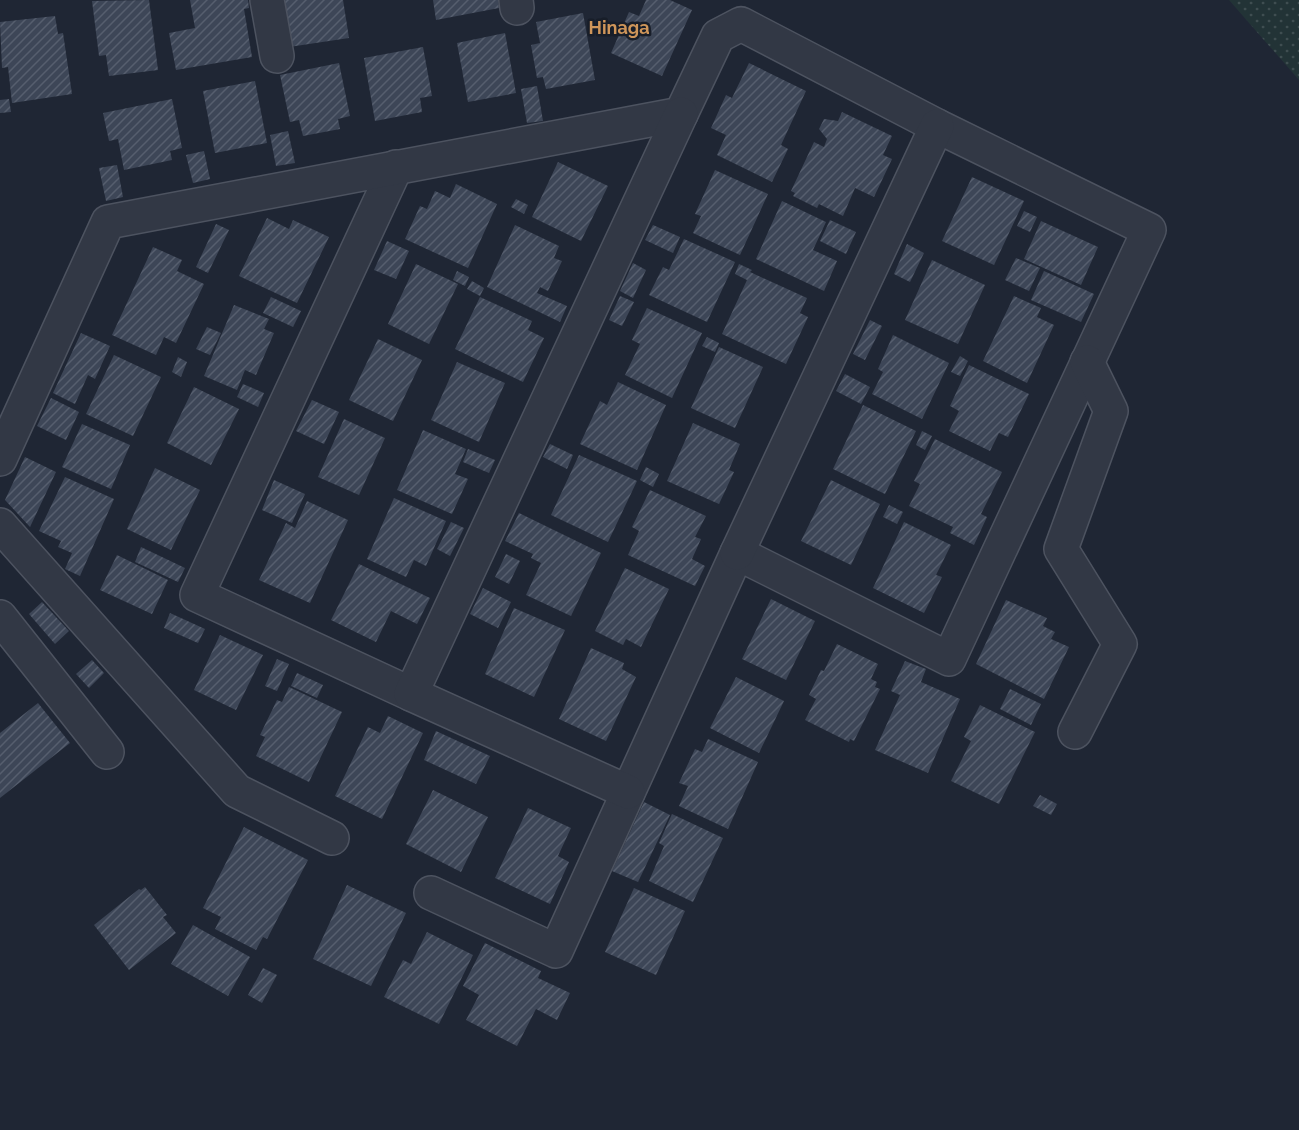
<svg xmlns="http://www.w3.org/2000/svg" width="1299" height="1130" viewBox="0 0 1299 1130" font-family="Raleway,sans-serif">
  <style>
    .green { fill: url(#green-dots) }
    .building { fill: url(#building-hatch) }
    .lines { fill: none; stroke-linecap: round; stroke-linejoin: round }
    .minor-casing { stroke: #4d5360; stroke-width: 36 }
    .minor { stroke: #323845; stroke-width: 33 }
    .labels { text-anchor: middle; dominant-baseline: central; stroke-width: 5; stroke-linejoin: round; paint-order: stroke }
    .quarter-label { font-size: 18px; font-weight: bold; fill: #cf965a; stroke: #181e29 }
  </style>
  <defs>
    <pattern id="green-dots" width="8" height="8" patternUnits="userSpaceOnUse" patternTransform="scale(1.5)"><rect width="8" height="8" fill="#223336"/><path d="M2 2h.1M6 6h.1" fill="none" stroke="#3f4e51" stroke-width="1.8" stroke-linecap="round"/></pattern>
    <pattern id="building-hatch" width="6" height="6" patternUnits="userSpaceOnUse" patternTransform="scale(1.5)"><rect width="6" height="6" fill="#3d4657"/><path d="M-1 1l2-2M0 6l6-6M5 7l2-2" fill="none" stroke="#565e6e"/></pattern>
  </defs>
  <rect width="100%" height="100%" fill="#1f2634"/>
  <path class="green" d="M1229,0H1299V80Z"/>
  <g class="building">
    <path d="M149,0L158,70L109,76L106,55L99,56L92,1Z"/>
    <path d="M190,0H248L249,8L244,9L252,57L176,70L169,33L195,28Z"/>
    <path d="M281,0H343L349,38L289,47Z"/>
    <path d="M433,0H498L499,8L436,20Z"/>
    <path d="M646,0H670L692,10L662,76L611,53L629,12L639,16Z"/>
    <path d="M583,13L595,80L546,89L543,77L537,78L531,45L540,43L536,22Z"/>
    <path d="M55,16L58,34L63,33L72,94L12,103L8,67L2,68L0,22Z"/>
    <path d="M505,33L516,93L468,102L457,43Z"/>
    <path d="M423,47L432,96L420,98L422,112L375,121L364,58Z"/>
    <path d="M339,63L350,116L338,119L340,129L303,136L299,120L290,122L280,75Z"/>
    <path d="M749,63L806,91L781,145L788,149L772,182L717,155L726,135L711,128L726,95L732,98Z"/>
    <path d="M255,81L267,143L215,153L203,91Z"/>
    <path d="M537,86L543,121L527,123L521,89Z"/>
    <path d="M9,99L11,112L0,113V100Z"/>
    <path d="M172,99L182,148L170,151L172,160L124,170L118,139L109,141L103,113Z"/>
    <path d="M842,112L892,136L883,155L892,159L874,197L855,188L843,216L819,204L817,208L793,196L795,193L791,191L814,142L824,147L827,139L819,129L824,119L838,121Z"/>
    <path d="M288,131L295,163L276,166L270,135Z"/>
    <path d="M204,151L210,179L193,183L186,155Z"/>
    <path d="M558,162L608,186L581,241L532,217Z"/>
    <path d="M117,165L123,197L106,201L99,168Z"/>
    <path d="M715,170L768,194L740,255L693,233L701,216L695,214Z"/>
    <path d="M972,177L1024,201L994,265L942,241Z"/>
    <path d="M456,184L497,204L468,268L405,239L420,206L427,209L435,191L450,198Z"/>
    <path d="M516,199L528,205L524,214L511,207Z"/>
    <path d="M782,201L826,222L813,250L837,261L824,291L756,259Z"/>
    <path d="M1024,211L1037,217L1030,232L1017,226Z"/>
    <path d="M267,218L289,229L293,220L329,237L297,303L239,276Z"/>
    <path d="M830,220L856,232L846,254L820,241Z"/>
    <path d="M1041,221L1098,247L1081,285L1024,259Z"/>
    <path d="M216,224L229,230L208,273L196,267Z"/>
    <path d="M515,225L559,246L554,258L562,261L548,291L540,287L537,293L567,306L560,322L487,287Z"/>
    <path d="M653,225L680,237L673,253L645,240Z"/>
    <path d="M684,239L735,262L707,322L649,295L663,267L669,270Z"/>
    <path d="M387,241L409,251L396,279L374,270Z"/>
    <path d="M907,244L924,253L910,282L894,274Z"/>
    <path d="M153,247L182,260L177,271L204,284L176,343L164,337L156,355L112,335Z"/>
    <path d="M1016,258L1040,268L1029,291L1005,280Z"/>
    <path d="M932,260L985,285L958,344L905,320Z"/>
    <path d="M633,263L646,270L633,298L620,291Z"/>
    <path d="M416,264L458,284L429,344L388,324Z"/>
    <path d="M739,264L752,270L750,272L807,298L800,313L808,317L786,364L722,334L747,280L735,274Z"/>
    <path d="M457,271L469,277L465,286L453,280Z"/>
    <path d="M1044,271L1094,294L1081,322L1031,300Z"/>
    <path d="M472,281L484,288L480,296L467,289Z"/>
    <path d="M620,296L634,302L622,326L609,320Z"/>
    <path d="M1014,296L1041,308L1037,317L1054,325L1027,383L983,361Z"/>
    <path d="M271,297L301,311L293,327L263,313Z"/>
    <path d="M480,297L532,321L528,330L544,338L523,382L455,349Z"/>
    <path d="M234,305L269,319L264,329L274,333L256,375L245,370L237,390L204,376Z"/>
    <path d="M647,308L702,333L672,398L625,375L640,344L632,340Z"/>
    <path d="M870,320L882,326L865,360L853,354Z"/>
    <path d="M207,327L221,333L210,355L196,349Z"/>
    <path d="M81,333L110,346L95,379L88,375L75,404L53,393Z"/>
    <path d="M893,335L949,363L922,419L872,394L883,372L878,369Z"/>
    <path d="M707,337L719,343L715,352L702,346Z"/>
    <path d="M378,339L422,360L393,421L349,400Z"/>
    <path d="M719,347L763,367L735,428L691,408Z"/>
    <path d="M114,355L161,377L133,436L86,414Z"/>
    <path d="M960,356L968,361L960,376L951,372Z"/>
    <path d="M178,357L187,362L181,377L172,372Z"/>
    <path d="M457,362L505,383L479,442L431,420Z"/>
    <path d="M969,365L1029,394L1008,437L999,433L990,451L949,431L959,411L950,406Z"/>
    <path d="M845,374L870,387L861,404L836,391Z"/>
    <path d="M618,382L666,405L637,470L580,444L600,401L607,405Z"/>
    <path d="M243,384L264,393L258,407L237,397Z"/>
    <path d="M194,387L239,409L211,465L167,443Z"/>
    <path d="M51,398L79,412L66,440L37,426Z"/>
    <path d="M312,400L339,412L324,444L296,431Z"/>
    <path d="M863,405L916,431L885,494L833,469Z"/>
    <path d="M344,419L385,438L359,495L318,477Z"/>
    <path d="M693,423L740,444L729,470L734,472L719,504L667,481Z"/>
    <path d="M82,424L130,445L111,489L62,467Z"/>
    <path d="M423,430L466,449L455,474L468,479L452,514L397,490Z"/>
    <path d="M922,431L932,436L925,450L916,445Z"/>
    <path d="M935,439L1002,472L981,514L987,517L974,545L950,533L953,527L909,506L920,484L914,481Z"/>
    <path d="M550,444L573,455L567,469L543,457Z"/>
    <path d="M468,449L495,460L489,473L463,462Z"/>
    <path d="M579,455L637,481L608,542L551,515Z"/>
    <path d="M25,457L56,472L30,527L5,500Z"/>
    <path d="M646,467L659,474L653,487L640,480Z"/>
    <path d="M155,468L200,490L171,550L127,529Z"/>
    <path d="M65,477L114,499L80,576L65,569L72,553L58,547L61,541L39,531Z"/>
    <path d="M274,480L305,494L292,523L262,510Z"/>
    <path d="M831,480L880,504L851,565L801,541Z"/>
    <path d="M650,490L706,516L695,537L701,539L692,559L705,566L695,586L628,555L639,531L632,527Z"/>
    <path d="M394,498L446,521L426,566L414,560L406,577L367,559Z"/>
    <path d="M307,501L348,520L310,603L259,580L286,523L295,528Z"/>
    <path d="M889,505L903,512L897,524L883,517Z"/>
    <path d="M519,513L601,553L571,616L526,595L541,563L531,558L533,554L505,541Z"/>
    <path d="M451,522L464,528L450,556L437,549Z"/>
    <path d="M904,522L951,545L936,575L942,577L924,613L873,588Z"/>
    <path d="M141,547L185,568L178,582L135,562Z"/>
    <path d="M506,554L520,561L509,584L495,577Z"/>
    <path d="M117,555L168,580L152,614L100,590Z"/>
    <path d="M359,564L430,598L417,624L391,611L376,642L331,620Z"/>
    <path d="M625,568L669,589L641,647L626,639L623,645L595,631Z"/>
    <path d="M483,588L511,602L498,628L470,614Z"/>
    <path d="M771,599L815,621L786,680L742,659Z"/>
    <path d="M1006,600L1047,618L1043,626L1055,632L1051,639L1069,647L1044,699L976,664Z"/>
    <path d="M42,602L69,631L55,644L29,614Z"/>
    <path d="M514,608L565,630L534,697L485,674Z"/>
    <path d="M170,613L205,629L198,643L164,628Z"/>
    <path d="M220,635L263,655L236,710L194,690Z"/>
    <path d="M837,644L878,664L871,679L877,682L875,687L880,689L854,741L850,739L849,742L805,720L816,699L809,695L821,670L824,671Z"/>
    <path d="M591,648L624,663L622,669L636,677L606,741L559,719Z"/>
    <path d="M277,659L289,664L277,691L265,686Z"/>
    <path d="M92,660L104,673L89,688L76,674Z"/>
    <path d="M905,661L926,669L921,682L960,699L928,773L875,750L900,695L891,691Z"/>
    <path d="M297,673L323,685L317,698L291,686Z"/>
    <path d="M736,677L784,701L759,753L710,728Z"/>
    <path d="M289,687L342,712L309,782L256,756L265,737L260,735L277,700L282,702Z"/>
    <path d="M1010,689L1041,704L1031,725L1000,709Z"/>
    <path d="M38,703L70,743L0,798V733Z"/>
    <path d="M980,705L1035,732L999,804L951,781L971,741L964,737Z"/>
    <path d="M388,716L423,733L382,819L335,796L368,727L380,733Z"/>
    <path d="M436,731L490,756L476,784L424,760Z"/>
    <path d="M708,739L758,762L728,829L679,806L688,786L679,783L695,749L702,752Z"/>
    <path d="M433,790L488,817L461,872L406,844Z"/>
    <path d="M1040,795L1057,804L1051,815L1033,806Z"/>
    <path d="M644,802L670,815L638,882L612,871Z"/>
    <path d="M528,808L571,828L558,856L569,862L550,904L495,878Z"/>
    <path d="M672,814L723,838L693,902L649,881L664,846L659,843Z"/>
    <path d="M244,827L308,860L267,939L263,937L256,950L215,929L221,917L203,908Z"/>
    <path d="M347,885L406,913L371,986L313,959Z"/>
    <path d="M145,887L167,915L163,917L176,933L129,970L94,925L139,889L141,890Z"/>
    <path d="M634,888L685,911L656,975L605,952Z"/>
    <path d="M193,925L250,957L228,996L171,964Z"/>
    <path d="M427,932L473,955L439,1024L384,997L403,960L411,964Z"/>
    <path d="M485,943L541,971L538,978L570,993L557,1020L536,1009L517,1046L466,1020L479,995L463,986Z"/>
    <path d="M263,968L277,975L262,1003L248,995Z"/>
  </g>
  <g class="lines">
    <defs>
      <g id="minor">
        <path d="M267,0L277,56"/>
        <path d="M516,0L517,8"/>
        <path d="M396,167L197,595L411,694"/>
        <path d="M0,459L108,222L681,114L718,36L741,24L937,126L1149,230L949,659L737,553L556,951L431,893"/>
        <path d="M0,525L237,791L332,838"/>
        <path d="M737,553L937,126"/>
        <path d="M0,617L107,752"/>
        <path d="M1075,732L1120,644L1061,549L1111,411L1087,362"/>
        <path d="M628,792L411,694L681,114"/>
      </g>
    </defs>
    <use href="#minor" class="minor-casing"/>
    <use href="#minor" class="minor"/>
  </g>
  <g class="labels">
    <g class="quarter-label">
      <text x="619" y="27">Hinaga</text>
    </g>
  </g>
</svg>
